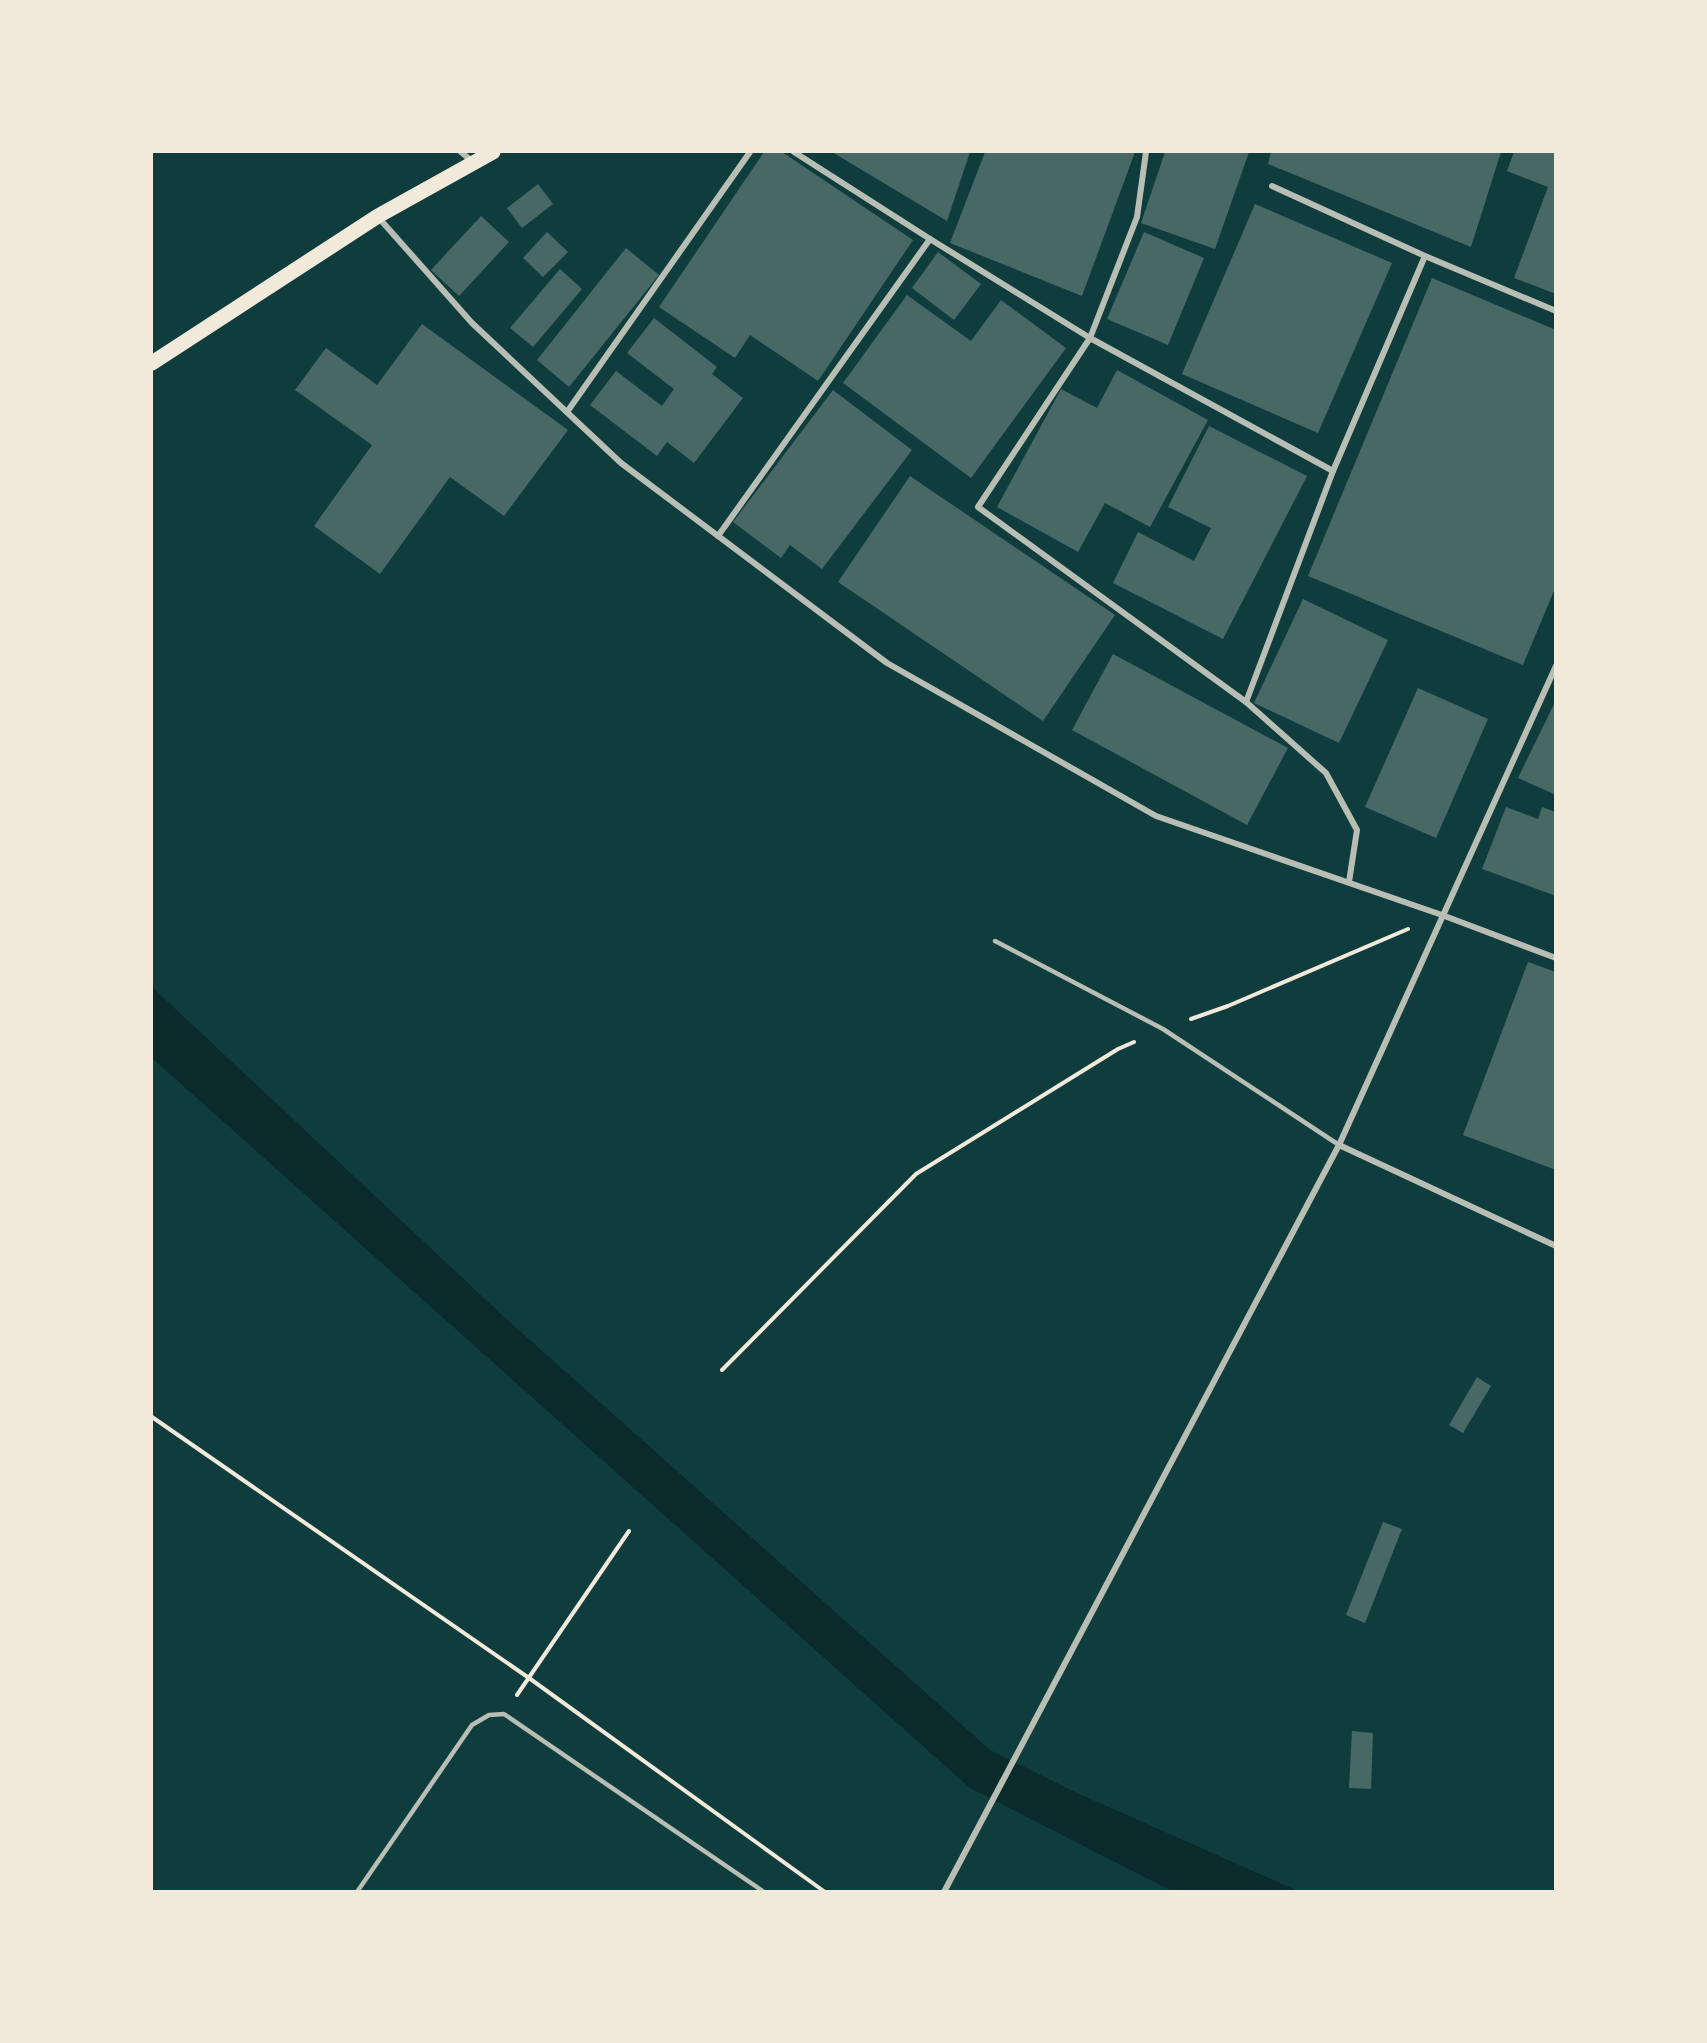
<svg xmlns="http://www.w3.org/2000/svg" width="1707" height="2043" viewBox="0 0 1707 2043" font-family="Literata,serif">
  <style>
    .water { fill: #0a2a2b }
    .building { fill: #486865 }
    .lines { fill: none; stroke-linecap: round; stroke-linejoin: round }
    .path { stroke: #f1e9da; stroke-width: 4 }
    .service { stroke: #b8beb3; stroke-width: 4.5 }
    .minor { stroke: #b8beb3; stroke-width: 6 }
    .primary { stroke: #f1e9da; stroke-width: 15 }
  </style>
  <rect width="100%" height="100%" fill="#0f3d3e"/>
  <path class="water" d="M152,987L503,1316L990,1750L1075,1792L1298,1891H1172L970,1788L152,1058Z"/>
  <g class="building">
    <path d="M764,152H782L913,240L818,381L750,335L735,358L659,307Z"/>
    <path d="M832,152H970L947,221Z"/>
    <path d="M985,152H1135L1082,296L950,243Z"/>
    <path d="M1165,152H1249L1215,249L1141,223Z"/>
    <path d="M1271,152H1501L1471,247L1268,164Z"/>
    <path d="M1514,152H1556V294L1514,278L1548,187L1507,171Z"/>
    <path d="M538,184L553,204L522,228L507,208Z"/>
    <path d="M1255,204L1392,263L1318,433L1182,374Z"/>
    <path d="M481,216L509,242L459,296L431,270Z"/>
    <path d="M547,232L568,252L543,277L523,258Z"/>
    <path d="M1144,232L1204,258L1168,345L1107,319Z"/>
    <path d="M626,248L659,275L569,387L537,360Z"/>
    <path d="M938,252L981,284L954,320L912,288Z"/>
    <path d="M560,269L582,289L533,347L510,328Z"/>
    <path d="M1432,278L1556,330V586L1523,665L1308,576Z"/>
    <path d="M907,295L971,341L1001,300L1066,348L971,478L843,383Z"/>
    <path d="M654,318L717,367L712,374L743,398L694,463L667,442L657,456L590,405L616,371L662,406L674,389L627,353Z"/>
    <path d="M422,324L568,430L504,516L450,477L380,574L314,526L372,445L295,390L326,348L377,385Z"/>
    <path d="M1117,370L1208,420L1150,527L1105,503L1078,552L997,507L1061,389L1097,408Z"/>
    <path d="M833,390L912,450L822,569L790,545L781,558L733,522Z"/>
    <path d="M1209,426L1307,476L1223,639L1113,583L1138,532L1194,561L1211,528L1168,507Z"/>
    <path d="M910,476L1115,615L1043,721L838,582Z"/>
    <path d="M1303,599L1388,640L1339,743L1254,703Z"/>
    <path d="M1113,654L1288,748L1247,825L1072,730Z"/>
    <path d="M1418,688L1488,719L1436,838L1365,807Z"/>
    <path d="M1556,700V795L1518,778Z"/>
    <path d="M1506,807L1538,819L1542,807L1556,812V896L1482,869Z"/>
    <path d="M1528,962L1556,972V1170L1463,1135Z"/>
    <path d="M1477,1377L1491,1386L1463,1433L1449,1425Z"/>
    <path d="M1383,1522L1402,1529L1365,1623L1346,1615Z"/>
    <path d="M1352,1731L1373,1733L1371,1789L1349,1788Z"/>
  </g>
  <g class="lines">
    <g class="path">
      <path d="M1191,1019L1228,1006L1408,929"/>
      <path d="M722,1370L916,1174L1118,1049L1134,1042"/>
      <path d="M152,1417L529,1678L825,1892"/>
      <path d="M517,1695L629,1531"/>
    </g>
    <g class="service">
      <path d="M995,941L1163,1029L1339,1145"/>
      <path d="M357,1892L472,1725L489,1715L504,1714L764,1892"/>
    </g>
    <g class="minor">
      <path d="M461,152L473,162"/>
      <path d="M794,152L930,239L1090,338L1333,471"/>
      <path d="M1146,152L1137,217L1090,338L978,507L1246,702L1326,773L1357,830L1349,882"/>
      <path d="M1272,186L1425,256L1556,311"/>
      <path d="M378,217L472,323L621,463L887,663L1156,816L1442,915L1556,958"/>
      <path d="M567,412L750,152"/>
      <path d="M718,536L930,239"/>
      <path d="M1246,702L1333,471L1425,256"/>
      <path d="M1339,1145L1556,1246"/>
      <path d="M944,1892L1339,1145L1556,666"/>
    </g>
    <path class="primary" d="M152,363L378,216L493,152"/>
  </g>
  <rect width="1707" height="2043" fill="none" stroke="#f1e9da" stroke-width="306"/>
</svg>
